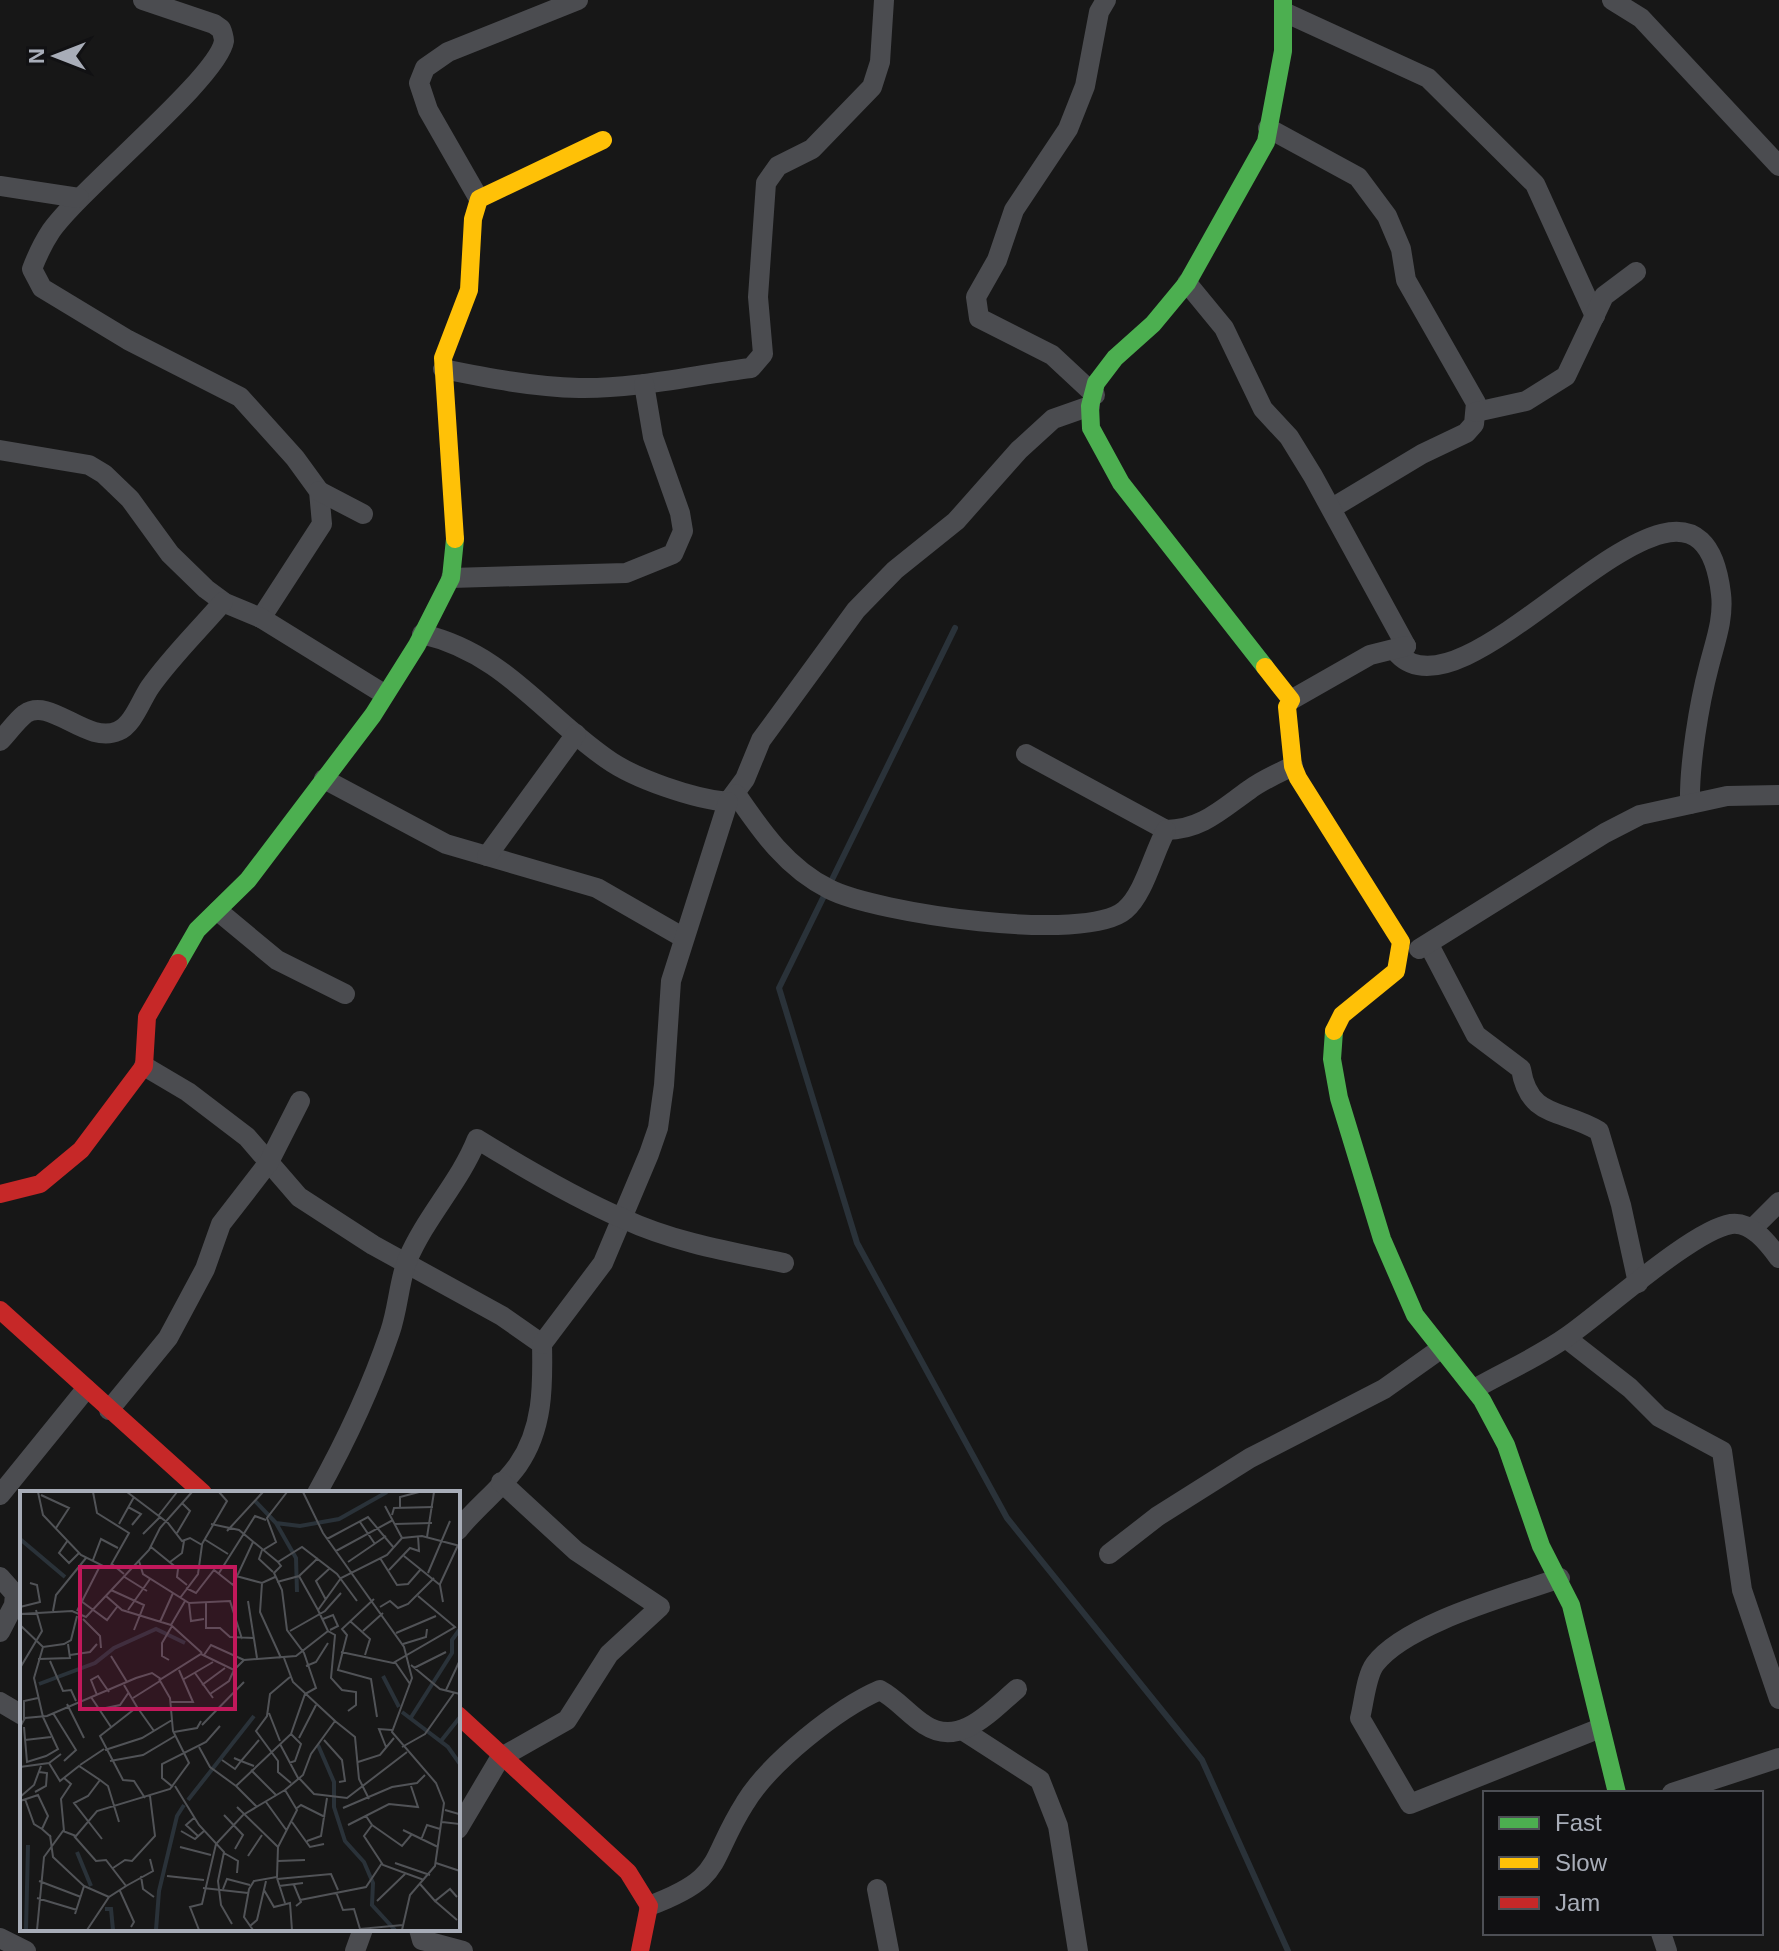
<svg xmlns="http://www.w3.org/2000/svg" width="1779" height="1951" viewBox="0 0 1779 1951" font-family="Helvetica,sans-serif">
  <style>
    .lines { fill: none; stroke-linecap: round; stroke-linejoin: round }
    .stream { stroke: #2a3239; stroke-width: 6 }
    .street { stroke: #4b4c50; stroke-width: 20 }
    .fast { stroke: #4caf50; stroke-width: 18 }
    .slow { stroke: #ffc107; stroke-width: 18 }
    .jam { stroke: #c62828; stroke-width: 18 }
    .inset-river { fill: none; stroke: #2a3239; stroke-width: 4 }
    .inset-road { fill: none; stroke: #515357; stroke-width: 2 }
    .view { fill: #c2185b; fill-opacity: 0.15; stroke: #c2185b; stroke-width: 4 }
    .inset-edge { fill: none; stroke: #a8adb8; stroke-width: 4 }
  </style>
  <rect width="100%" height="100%" fill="#171717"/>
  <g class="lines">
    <path class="stream" d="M955,628L779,988L857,1243L1007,1518L1202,1760L1288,1951"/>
    <g class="street">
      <path d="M143,0L214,24L221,29C222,31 224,38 224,41C218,78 81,188 51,231C43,243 37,256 32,269L42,288L128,340L240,397L295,458L319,491L322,524L261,618"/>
      <path d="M1612,0L1641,18L1779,166"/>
      <path d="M1284,12L1428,78L1535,184L1595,316"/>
      <path d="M1268,128L1358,177L1387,216L1401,249L1406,280L1476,403L1474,424L1466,433L1422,454L1332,508"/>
      <path d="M0,186L79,198"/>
      <path d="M479,199L428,110L419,83L425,68L448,52L578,0"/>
      <path d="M1187,283L1224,328L1263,409L1289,437L1313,476L1406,646"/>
      <path d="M443,369C488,378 533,387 579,388C636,389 694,375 751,368L763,354L758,297L766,183L778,166L812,149L872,87L880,62L884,0"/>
      <path d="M1095,395L1052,355L979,318L976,297L997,260L1014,210L1068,129L1085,86L1099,12L1106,0"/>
      <path d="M1476,412L1526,401L1566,376L1604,296L1636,272"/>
      <path d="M0,450L89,465L104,474L130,499L170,554L206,589L225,603L261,618L384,694"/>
      <path d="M319,491L363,514"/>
      <path d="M451,578L626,573L673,554L683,531L680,513L653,437L644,384"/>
      <path d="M422,634C504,653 543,715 607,759C635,779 694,799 728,802L745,779L761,740L856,610L895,570L956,521L1019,450L1053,419L1090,406"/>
      <path d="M1406,646L1398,654C1473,732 1698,399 1721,594C1724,619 1715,642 1709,666C1699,704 1689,765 1690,804"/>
      <path d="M1291,700L1370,655L1406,646"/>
      <path d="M0,741C8,733 16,721 25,714C50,696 87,745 118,731C133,725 141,700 150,687C171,657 199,630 223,602"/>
      <path d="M1026,754L1166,830C1201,830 1222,809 1249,790C1262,780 1279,773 1293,766"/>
      <path d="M324,779L446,844L597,888L684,938"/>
      <path d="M736,794C762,832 787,868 829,889C875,913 1086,944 1125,910C1144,894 1153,854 1166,830"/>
      <path d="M487,856L576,734"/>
      <path d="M218,911L277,960L345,994"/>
      <path d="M1429,945L1476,1035L1521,1069C1529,1119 1563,1109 1599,1131L1621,1205L1638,1283"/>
      <path d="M1419,949L1605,833L1640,815L1727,796L1779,795"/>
      <path d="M144,1066L188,1092L247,1137L299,1197L373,1245L502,1316L542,1344C543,1387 543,1429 518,1465C501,1489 476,1507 458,1530"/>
      <path d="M1752,1229L1779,1202"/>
      <path d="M1566,1338L1630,1388L1659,1417L1722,1451L1742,1590L1779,1699"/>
      <path d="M542,1344L603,1263L649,1154L658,1128L664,1085L671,981L728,802"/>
      <path d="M1476,1388C1506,1371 1540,1356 1568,1336C1604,1311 1693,1230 1731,1224C1751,1221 1768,1243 1779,1258"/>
      <path d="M109,1410L168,1338L205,1269L221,1224L269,1162L300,1101"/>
      <path d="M317,1493C346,1441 371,1388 390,1332C398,1309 399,1282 407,1261C426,1216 460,1182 477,1139C524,1168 573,1197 624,1219C673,1242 731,1252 784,1263"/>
      <path d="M0,1495L86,1389"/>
      <path d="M1109,1554L1158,1516L1250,1458L1384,1389L1439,1350"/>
      <path d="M0,1577L15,1594L14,1605L0,1632"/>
      <path d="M1560,1578C1512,1595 1406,1623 1375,1664C1366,1676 1364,1703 1360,1718L1410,1804L1598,1729"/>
      <path d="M0,1702L22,1715"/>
      <path d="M964,1731L1040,1780L1058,1826L1078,1951"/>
      <path d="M1672,1793L1779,1758"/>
      <path d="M458,1829L500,1758L567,1720L609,1654L660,1607L576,1551L501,1482"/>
      <path d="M877,1889L889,1951"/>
      <path d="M649,1906C726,1877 707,1863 745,1803C769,1763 838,1708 880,1690C897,1699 909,1715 925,1725C960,1748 992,1710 1017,1689"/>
      <path d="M419,1929L422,1940L463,1951"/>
      <path d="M1661,1933L1667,1951"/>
      <path d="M0,1938L26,1951"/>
      <path d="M355,1951L363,1929"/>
    </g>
    <g class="fast">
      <path d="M1265,667L1121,483L1091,428L1090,406L1096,383L1115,358L1153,324L1187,283L1266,142L1283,51V0"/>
      <path d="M178,963L197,930L248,880L373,715L417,645L451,578L455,539"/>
      <path d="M1334,1031L1332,1059L1339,1098L1382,1239L1415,1315L1482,1400L1506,1445L1541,1546L1571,1605L1617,1793"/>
    </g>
    <g class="slow">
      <path d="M455,539L443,358L469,290L473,219L479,199L603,140"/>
      <path d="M1265,667L1291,700L1287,707L1293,766L1298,778L1401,942L1396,971L1342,1015L1334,1031"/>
    </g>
    <g class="jam">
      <path d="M0,1194L40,1184L81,1150L144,1066L147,1017L178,963"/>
      <path d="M0,1310L203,1493"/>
      <path d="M458,1715L628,1872L649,1906L640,1951"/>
    </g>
  </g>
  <g transform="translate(20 1491)">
    <rect width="440" height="440" fill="#171717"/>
    <path class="inset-river" d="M235,10L256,32L280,35L319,28L367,1M256,32L276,67L277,101M0,48L45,86M363,185L379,216M19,193L75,172L94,157L136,138L165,152M382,221L428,256L440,273M390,228L432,162V149L440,138M421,250L440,226M298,254L314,291V316L325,350L344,371L353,392L352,414L375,439M168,309L234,225M57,361L71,395M85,418H91L93,439M6,439L8,354M136,439L139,400L157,325L164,314"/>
    <path class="inset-road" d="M18,1L23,24L61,64L87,77L93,74L104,83M73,1L77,22L109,42L91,74M107,1L148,32L162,50L170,47L182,54L178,83L160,107M283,1L303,42L384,156L392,187L372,241L416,292L424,312L415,375L390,404L382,439M21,4L49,17L36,37M365,15L382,47M108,16L121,23L112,34M380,17V6L399,1M139,24L157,1M372,24L374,17L413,16M340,31L355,53M99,33L114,6M191,33L219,39L258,71M375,33L412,32M207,40L243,1M157,42L170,20L162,12M123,43L140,26M407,46L414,1M184,48L208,63M307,48L348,26L374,57M48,49L39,62L49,72L59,62M182,53L207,10L199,1M131,56L158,78L157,86L167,94M242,59L239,68L253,81M243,59L256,51L247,27L267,1M316,60L373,29M384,65L420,94L423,111M360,67L377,94L388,93L401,78M73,69L81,48L98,57M119,70L123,83L169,112L210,110L222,148M150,71L162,62L164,50M328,71L366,45M369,79L390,57L399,60L398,45M199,82L235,25L246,29M408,82L430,30M103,85L127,100M216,85L242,92L255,86M279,85L298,119M257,91L279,85L298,67M242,92L240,121L261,167M420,93L438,54M166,97L176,102L194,79L213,94L233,51M91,99L124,114L114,139M86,105L102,119L151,134M354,108L322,138L327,144L318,179L351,188L357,226M306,109L296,90L310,77M61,110L87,129L97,116M165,110L151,134L182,162M228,110L237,167M169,112L171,130L184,128M186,112V137H200L210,146L234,147M0,116L20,111L17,94L10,92M360,116L370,110L378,117L388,113L414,87M108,119L130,88M33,120L36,104L66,67M57,120L81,73M0,123L52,120L66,126L129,59L140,37L172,1M63,128L80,145L81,157M303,128L313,124L318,135L310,139M330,130L350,148L345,164M140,131L153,102M0,134L23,156L44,153L51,149L57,125M270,140L305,120L321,102M308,140L315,144L311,187L322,199L336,201V214L328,220M343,140L363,122M376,142L416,125M383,153L406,146L407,138M321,161L373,172L435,136L398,105M50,164L70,161L77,153M184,164L191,154L224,169M91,165L107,191M18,168L50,167L48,153M149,169L142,165V152L152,135M30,170L43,200L51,199L56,210M375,171L390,193M391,174L420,198L440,203M286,175L296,171L308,152M0,177L22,140L16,119M394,177L426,161M175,182L193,207M270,186L250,203L247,225L236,240L258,270V281L271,292M164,188L193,171M104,194L117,216L80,245L103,289L114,290L125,307M182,194L205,177M426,199L440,169M190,203L209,190L214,179M77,204L71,189L78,185L89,201M71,206L91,236M113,207L140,190M151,211H173L159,179M47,213L64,247M117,216L134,240M76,219L100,214L109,201M33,222L56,259L44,270M249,222L260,250M23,226L14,187L23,156M4,228V210L18,207M315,230L335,246L339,288L349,308M182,234L224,191M0,236L5,227L27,225L116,187L132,182L141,188L181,163L214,179L224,169L276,165L308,140L298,119L321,87L367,64L382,47L402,45L440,55M4,236L7,271L26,265L38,258L23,226M154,241L177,237L181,230M279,247L296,214M5,249L31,246M304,249L322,269L325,290L319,291M260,253L278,287M179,256L190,276L216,295L271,243L285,203L296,197L284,162L267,139L262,99L254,82L261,75L258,71L282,56L317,83L337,110M366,256L359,238L372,239M382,256L405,243L434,202M85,259L122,247L152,229M202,269L215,278L221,270L214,267M90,270L123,264L155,245M338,271L360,264L374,247M29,272L40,290L59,275L80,289L68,305L54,312L82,348M269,272L275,270L281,253L271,243M60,274L84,258M234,275L221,270L239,249M0,276L29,272L41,263M231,279L256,304M44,287L51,293L41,308L44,340M279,287L294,303L327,307L387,261M80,289L88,295L99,331M155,295L179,334L204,361L198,390L201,414L212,433M216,295L237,316M153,296L142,287V273L186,251L200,235M15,301L26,295L27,282L19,281M0,306L14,294L21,275M5,308L14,333L22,338M0,310L18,304L28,325L22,338L31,346M246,311L267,340M217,316L258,356M277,317L281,314L305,326M323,317L372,296L397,292L405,284M204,324L223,344L215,358M346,325L352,334L344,345L363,374L404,389M175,326L166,334L178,345M272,331L290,356L304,353M422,331L439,333V323L425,319M328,334L369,313L398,316L391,295M352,334L382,355L392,343M383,339L418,356M161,340L175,348L184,340M30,344L33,366L64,395L55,423M54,345L76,370L86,369L106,395L89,406L67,439M401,349L407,334L420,338M287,350L301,345L307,307M160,356L191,364M204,362L218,370L217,382M228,365L242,344M258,370L285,369M375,372L410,384M416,372L440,380M93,377L105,369L112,370L135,345L130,305M121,385L123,398L134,406M147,385L184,389M257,387L265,412M257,388L311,383L318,399M19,390L61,406M400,393L415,410L430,398L437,406M274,394L281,411L276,415M64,395L89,406M106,395L133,380L130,368M259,395L283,392M183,397L228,402M203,398L207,388L230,394M244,399L254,416L270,412L272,439M100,400L114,431L111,436M316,401L323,419L334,418L340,438L383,434M17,407L57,419M280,409L346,396L362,372M357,410L385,383M415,410L437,429M230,435L237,429L246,390M17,439L24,366L43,340L56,345L77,320L150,298L169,272L153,240L150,207L139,188M179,439L170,416L182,413L196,353L223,324L265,299M233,439L224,426L229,398L234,390L257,386L258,356L277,319L265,299L283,284L291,263L315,230L273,191L264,167"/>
    <path class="view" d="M60,76H215V218H60Z"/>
    <rect width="440" height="440" class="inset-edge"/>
  </g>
  <rect x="1483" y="1791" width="280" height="144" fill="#111113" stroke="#4d4f55" stroke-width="2"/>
  <rect x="1499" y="1817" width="40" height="12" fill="#4caf50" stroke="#4d4f55" stroke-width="2"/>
  <text x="1555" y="1831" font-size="24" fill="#a8adb8">Fast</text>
  <rect x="1499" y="1857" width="40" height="12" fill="#ffc107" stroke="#4d4f55" stroke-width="2"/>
  <text x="1555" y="1871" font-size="24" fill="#a8adb8">Slow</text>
  <rect x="1499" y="1897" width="40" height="12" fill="#c62828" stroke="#4d4f55" stroke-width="2"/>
  <text x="1555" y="1911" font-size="24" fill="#a8adb8">Jam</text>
  <g transform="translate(56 56) rotate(270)" stroke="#111113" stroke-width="6" paint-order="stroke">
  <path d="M0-6L14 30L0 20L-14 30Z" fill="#a8adb8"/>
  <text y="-12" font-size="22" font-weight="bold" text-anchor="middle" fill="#a8adb8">N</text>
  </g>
</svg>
